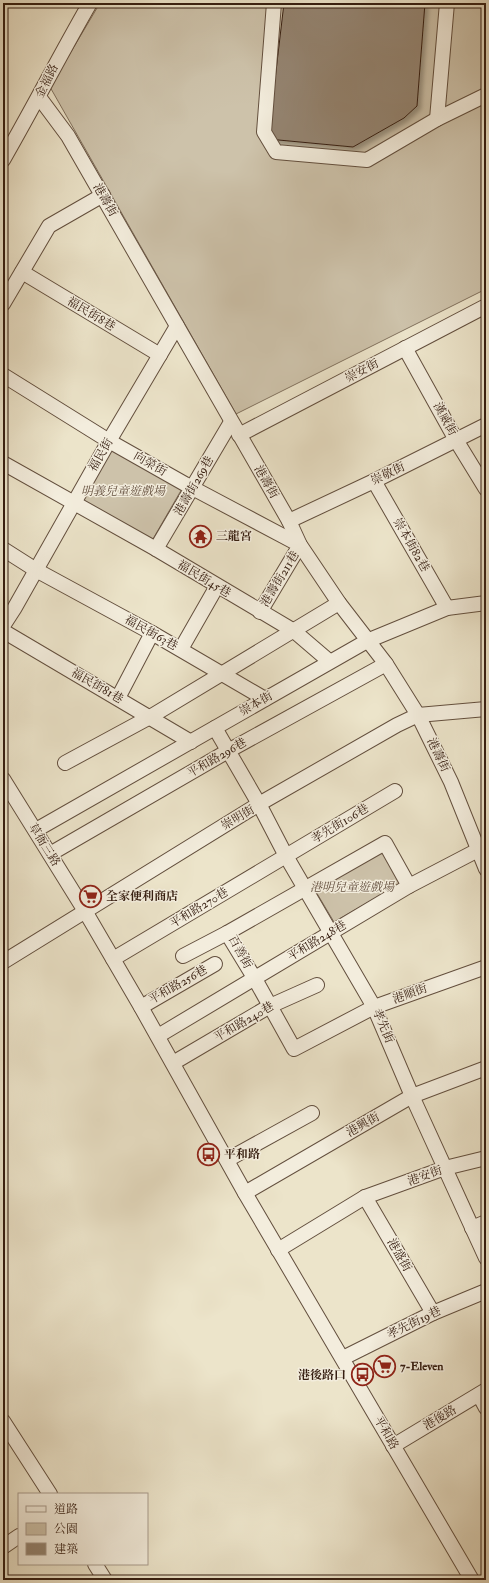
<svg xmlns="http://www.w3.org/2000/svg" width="489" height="1583" viewBox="0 0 489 1583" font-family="'IM FELL Double Pica','Noto Serif TC',serif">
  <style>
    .green { fill: #cdc2aa; stroke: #81705d }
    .building { fill: #948471; stroke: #351d10; filter: url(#shadow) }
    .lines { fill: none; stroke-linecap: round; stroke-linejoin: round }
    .minor-casing { stroke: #634f3e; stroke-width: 16 }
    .minor { stroke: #f3eddd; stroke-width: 14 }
    .labels { text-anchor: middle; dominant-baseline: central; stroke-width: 3; stroke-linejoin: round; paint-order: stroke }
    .street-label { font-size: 12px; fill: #351d10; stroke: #f3eddd }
    .park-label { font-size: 12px; font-style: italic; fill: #634f3e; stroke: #f3eddd }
    .poi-label { font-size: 12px; font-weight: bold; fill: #351d10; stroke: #f3eddd; text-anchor: start }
  </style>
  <defs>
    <filter id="shadow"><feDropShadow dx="3.5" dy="3.5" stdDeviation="2" flood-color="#0004"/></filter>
  </defs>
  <rect width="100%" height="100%" fill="#ece4ca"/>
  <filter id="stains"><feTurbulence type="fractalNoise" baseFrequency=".005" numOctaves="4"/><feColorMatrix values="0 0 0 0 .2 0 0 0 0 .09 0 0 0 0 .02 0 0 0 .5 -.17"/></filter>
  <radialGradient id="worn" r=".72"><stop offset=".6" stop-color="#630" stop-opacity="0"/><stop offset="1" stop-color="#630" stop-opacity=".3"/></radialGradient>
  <g class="green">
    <path d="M100,3H486V289L236,414L50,87Z"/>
    <path d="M111,446L183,487L150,544L78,503Z"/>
    <path d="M383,844L405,881L334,922L312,885Z"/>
  </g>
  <path class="building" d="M284,3H425L417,106L404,118L353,147L268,139Z"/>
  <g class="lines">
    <defs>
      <g id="minor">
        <path d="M274,3L264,132L276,152L367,160L437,119L486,95"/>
        <path d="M39,97L68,136L289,521L300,545L339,603L386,664L418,715L451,782L486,869"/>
        <path d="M437,119L447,3"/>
        <path d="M3,160C33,108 60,55 90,3"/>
        <path d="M22,272L160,355"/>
        <path d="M3,304L49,226L103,195"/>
        <path d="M405,348L456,440L486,489"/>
        <path d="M3,375L109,441L185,484L300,545L260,612"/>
        <path d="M239,435L486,306"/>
        <path d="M3,463L156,549L294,631L329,661"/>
        <path d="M374,481L447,608"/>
        <path d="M289,521L374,481L486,425"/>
        <path d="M3,549L36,570L152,633L265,699"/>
        <path d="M156,549L231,422"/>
        <path d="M3,626L14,609L109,441L177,326"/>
        <path d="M3,631L191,742"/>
        <path d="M181,649L217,586"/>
        <path d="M118,698L152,633"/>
        <path d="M215,728L259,804L286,856L374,1007L412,1096L486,1258"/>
        <path d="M65,763L150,717L339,603"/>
        <path d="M3,779L85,911L141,1007L245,1193L472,1580"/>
        <path d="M36,830L367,641L447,608L486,603"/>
        <path d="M50,854L228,751L386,664"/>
        <path d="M227,933L255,979L294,1049L374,1007L486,967"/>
        <path d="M183,956L227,933L385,843L409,886"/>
        <path d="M113,959L395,791"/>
        <path d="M3,962L259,804L397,725L418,715L486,709"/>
        <path d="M141,1007L215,964"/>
        <path d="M158,1036L409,886L478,850"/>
        <path d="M173,1063L270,1006L317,985"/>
        <path d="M227,1160L312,1113"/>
        <path d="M245,1193L412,1096L486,1068"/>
        <path d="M365,1197L433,1313"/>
        <path d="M472,1228L486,1222"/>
        <path d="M278,1250L365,1197L445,1168L486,1158"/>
        <path d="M343,1358L433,1313L486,1291"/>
        <path d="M479,1395L486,1408"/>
        <path d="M3,1421L50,1494"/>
        <path d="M393,1446L486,1390"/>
        <path d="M3,1547L19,1536"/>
        <path d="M95,1564L105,1580"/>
      </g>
    </defs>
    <use href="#minor" class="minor-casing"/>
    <use href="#minor" class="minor"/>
  </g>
  <defs>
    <symbol id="temple-ring" viewBox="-11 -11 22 22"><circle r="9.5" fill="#f3eddd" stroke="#8f2418" stroke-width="1.5"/><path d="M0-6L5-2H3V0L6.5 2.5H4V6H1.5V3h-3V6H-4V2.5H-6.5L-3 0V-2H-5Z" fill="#8f2418"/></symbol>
    <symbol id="supermarket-ring" viewBox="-11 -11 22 22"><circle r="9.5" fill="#f3eddd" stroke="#8f2418" stroke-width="1.5"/><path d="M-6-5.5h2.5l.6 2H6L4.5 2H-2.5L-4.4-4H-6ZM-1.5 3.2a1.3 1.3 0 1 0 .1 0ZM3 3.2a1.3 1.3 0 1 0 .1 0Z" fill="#8f2418"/></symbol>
    <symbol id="bus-ring" viewBox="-11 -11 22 22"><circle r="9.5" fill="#f3eddd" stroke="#8f2418" stroke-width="1.5"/><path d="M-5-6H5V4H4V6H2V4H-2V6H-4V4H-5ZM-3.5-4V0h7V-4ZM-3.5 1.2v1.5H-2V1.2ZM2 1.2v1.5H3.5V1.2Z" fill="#8f2418"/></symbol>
  </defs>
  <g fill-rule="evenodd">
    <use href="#temple-ring" x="188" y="524" width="25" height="25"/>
    <use href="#supermarket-ring" x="78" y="884" width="25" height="25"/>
    <use href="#bus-ring" x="196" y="1142" width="25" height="25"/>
    <use href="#supermarket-ring" x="372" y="1354" width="25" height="25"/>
    <use href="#bus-ring" x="350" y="1362" width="25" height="25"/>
  </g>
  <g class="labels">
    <g class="street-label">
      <text transform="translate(47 81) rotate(-63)">金福路</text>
      <text transform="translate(105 200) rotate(60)">港壽街</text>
      <text transform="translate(91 314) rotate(31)">福民街8巷</text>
      <text transform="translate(362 371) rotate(-28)">崇安街</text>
      <text transform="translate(445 419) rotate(61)">漢威街</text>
      <text transform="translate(101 455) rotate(-60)">福民街</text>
      <text transform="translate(150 464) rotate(30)">向榮街</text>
      <text transform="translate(388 474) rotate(-26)">崇敬街</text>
      <text transform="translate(266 482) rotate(60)">港壽街</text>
      <text transform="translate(194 486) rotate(-60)">港壽街269巷</text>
      <text transform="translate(411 545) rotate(60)">崇本街82巷</text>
      <text transform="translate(204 579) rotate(31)">福民街45巷</text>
      <text transform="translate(280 579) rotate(-59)">港壽街211巷</text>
      <text transform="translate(151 633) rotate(29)">福民街63巷</text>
      <text transform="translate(97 686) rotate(30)">福民街81巷</text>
      <text transform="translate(256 704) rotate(-30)">崇本街</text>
      <text transform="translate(438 755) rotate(64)">港壽街</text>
      <text transform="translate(217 758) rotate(-30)">平和路296巷</text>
      <text transform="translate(238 818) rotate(-31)">崇明街</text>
      <text transform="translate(340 824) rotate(-31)">孝先街106巷</text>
      <text transform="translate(44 845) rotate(58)">草衙三路</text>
      <text transform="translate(199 908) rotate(-31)">平和路270巷</text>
      <text transform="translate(317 941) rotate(-31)">平和路248巷</text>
      <text transform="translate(240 952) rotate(61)">百善街</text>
      <text transform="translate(178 985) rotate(-30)">平和路256巷</text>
      <text transform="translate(410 994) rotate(-20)">港順街</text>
      <text transform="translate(244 1022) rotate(-30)">平和路240巷</text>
      <text transform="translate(383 1026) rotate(67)">孝先街</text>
      <text transform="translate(363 1125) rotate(-30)">港興街</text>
      <text transform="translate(425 1176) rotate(-20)">港安街</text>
      <text transform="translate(399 1255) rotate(60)">港盛街</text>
      <text transform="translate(414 1323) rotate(-26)">孝先街19巷</text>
      <text transform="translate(440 1418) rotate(-31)">港後路</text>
      <text transform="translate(386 1433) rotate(60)">平和路</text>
    </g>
    <g class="park-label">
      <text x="123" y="491">明義兒童遊戲場</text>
      <text x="352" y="887">港明兒童遊戲場</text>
    </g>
    <g class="poi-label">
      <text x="216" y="536">三龍宮</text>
      <text x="106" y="896">全家便利商店</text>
      <text x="224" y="1154">平和路</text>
      <text x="400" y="1366">7-Eleven</text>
      <text x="346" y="1375" text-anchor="end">港後路口</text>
    </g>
  </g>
  <rect width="489" height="1583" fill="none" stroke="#ece4ca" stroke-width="16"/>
  <rect x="4" y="4" width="481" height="1575" fill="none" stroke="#351d10" stroke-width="2"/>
  <rect x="8" y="8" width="473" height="1567" fill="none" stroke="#351d10"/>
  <rect x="18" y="1493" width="130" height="72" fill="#f3eddd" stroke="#a79a8b"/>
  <rect x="26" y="1506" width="20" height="6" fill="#f3eddd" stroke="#a79a8b"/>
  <text x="54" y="1513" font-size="12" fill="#351d10">道路</text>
  <rect x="26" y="1523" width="20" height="12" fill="#cdc2aa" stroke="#a79a8b"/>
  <text x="54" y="1533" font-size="12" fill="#351d10">公園</text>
  <rect x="26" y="1543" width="20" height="12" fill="#948471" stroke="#a79a8b"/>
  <text x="54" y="1553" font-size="12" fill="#351d10">建築</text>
  <rect width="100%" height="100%" filter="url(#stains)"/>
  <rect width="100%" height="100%" fill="url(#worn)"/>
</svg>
